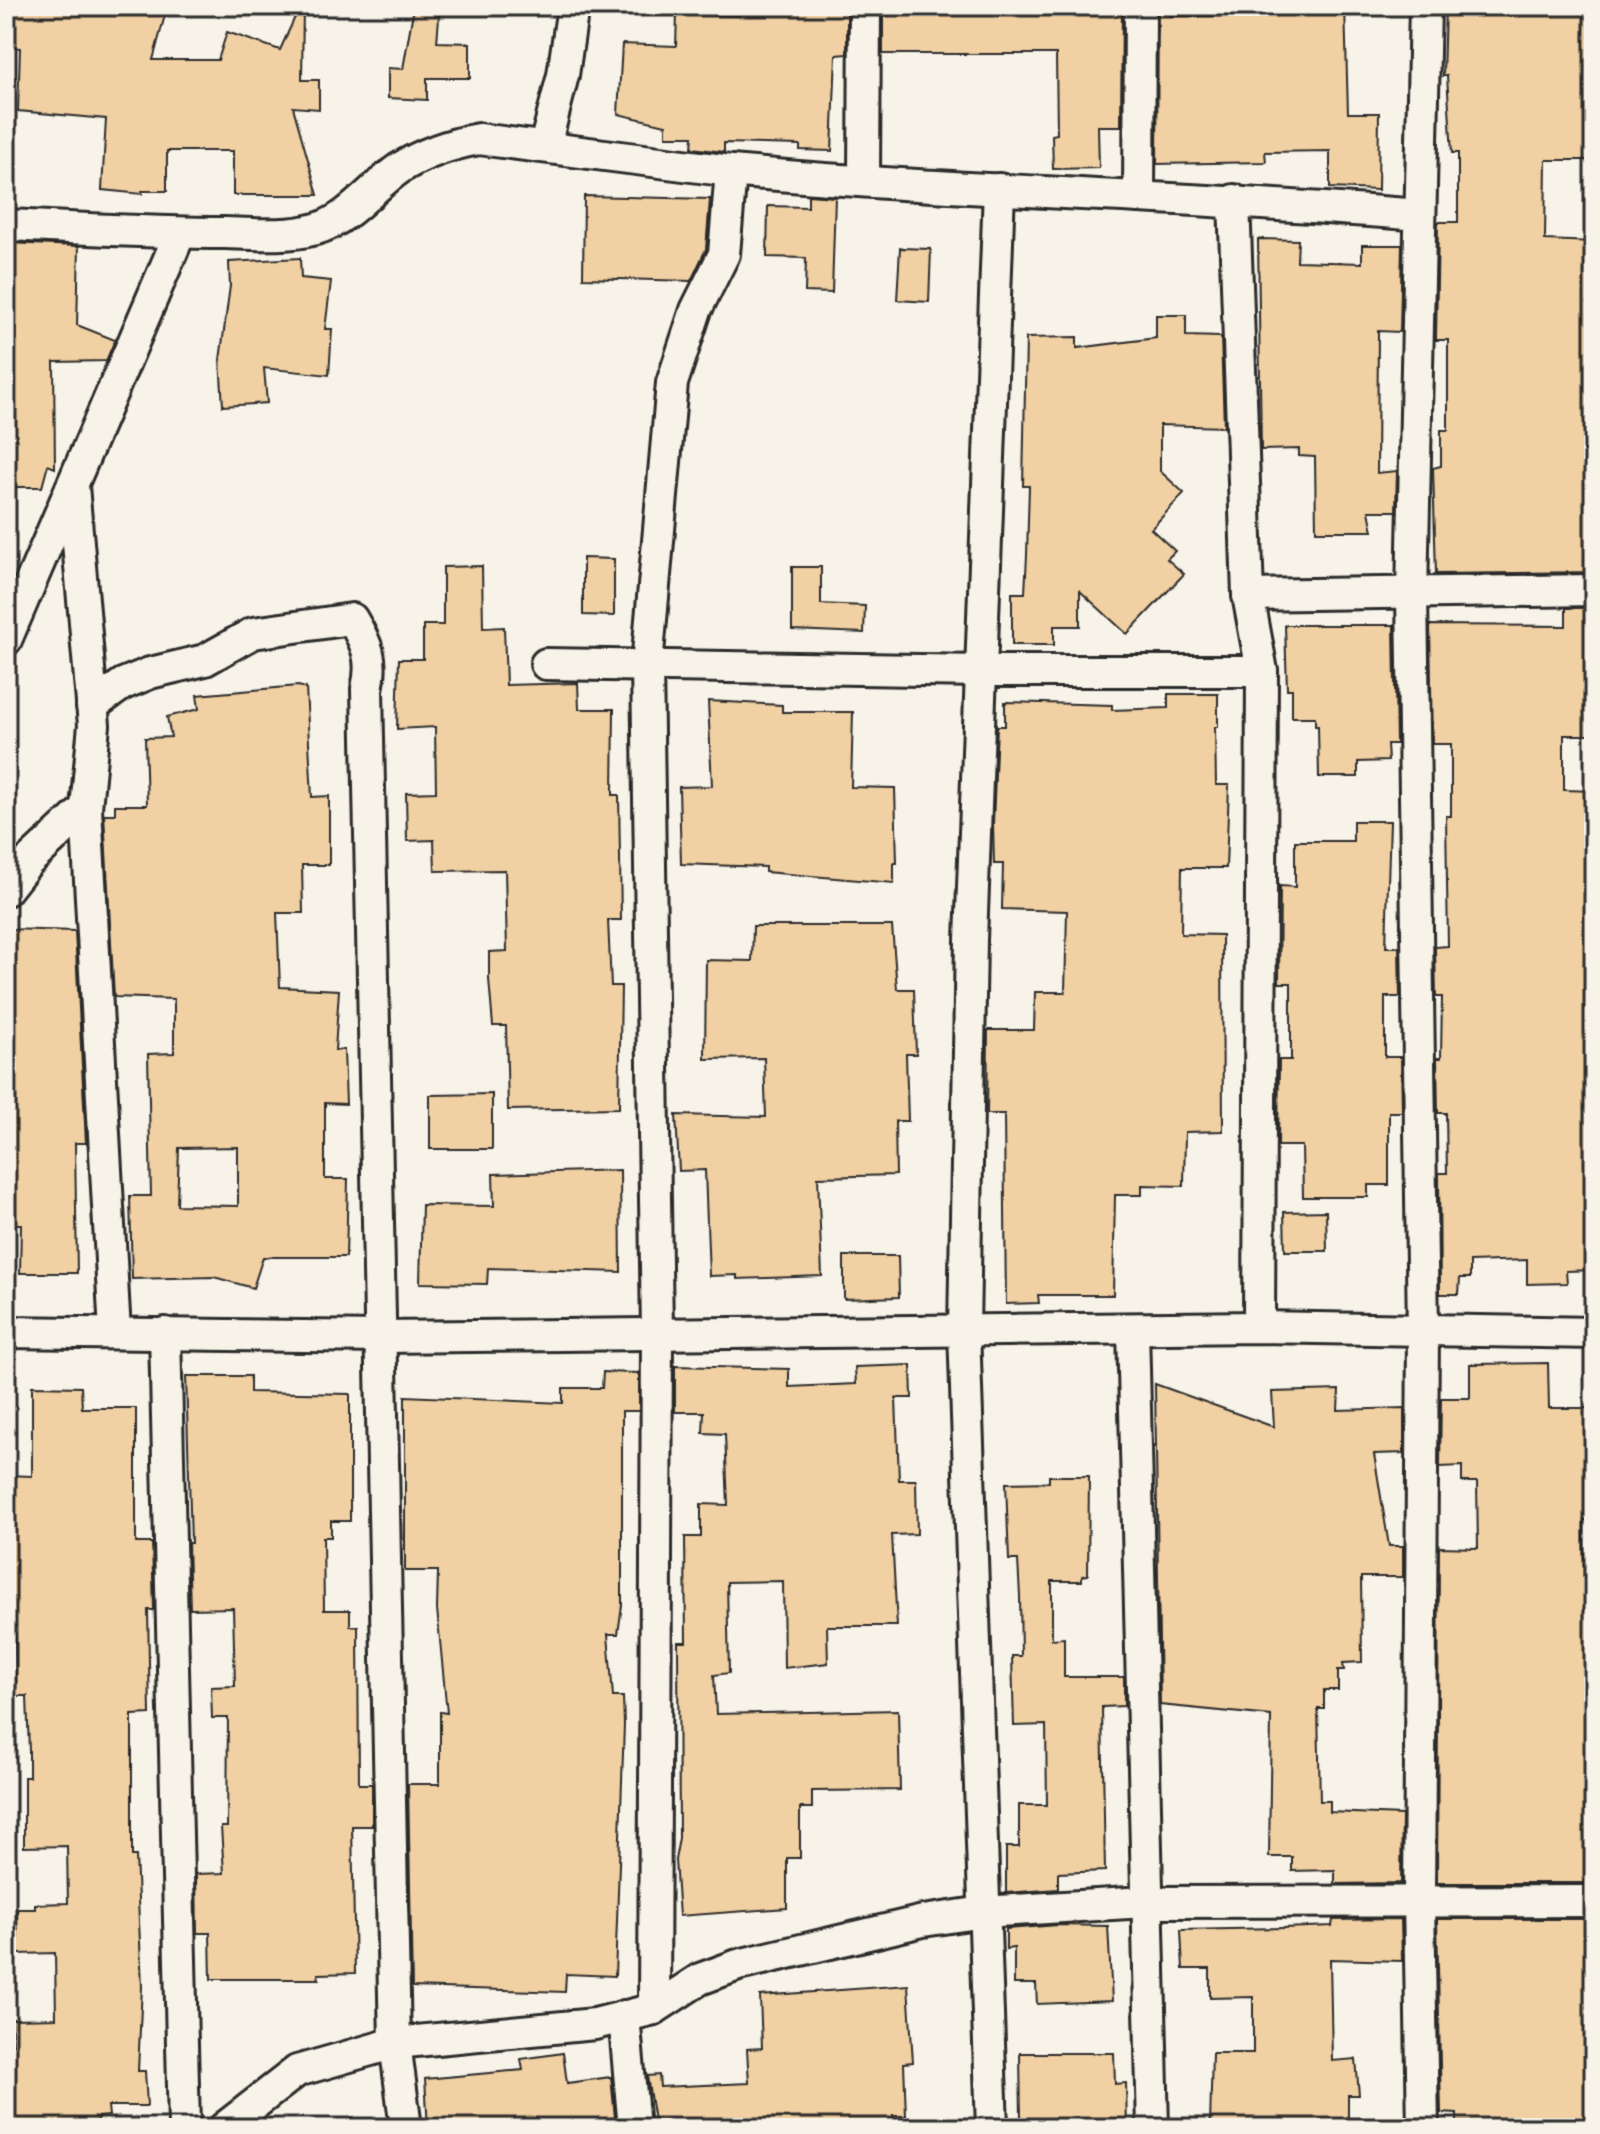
<svg xmlns="http://www.w3.org/2000/svg" width="1600" height="2134" viewBox="0 0 1600 2134" font-family="'Gochi Hand',sans-serif">
  <style>
    .building { fill: #f1d0a3; stroke: #2b2b2b; stroke-width: 2; fill-rule: evenodd }
    .lines { fill: none; stroke-linecap: round; stroke-linejoin: round }
    .minor-casing { stroke: #2b2b2b; stroke-width: 36 }
    .minor { stroke: #f7f3e8; stroke-width: 30 }
  </style>
  <rect width="100%" height="100%" fill="#f7f3e8"/>
  <filter id="ink" filterUnits="userSpaceOnUse"><feTurbulence type="fractalNoise" baseFrequency=".0125" numOctaves="2"/><feDisplacementMap in="SourceGraphic" scale="16" xChannelSelector="R" yChannelSelector="G"/><feConvolveMatrix kernelMatrix="1 2 1 2 8 2 1 2 1" color-interpolation-filters="sRGB"/></filter>
  <g filter="url(#ink)">
    <g class="building">
      <path d="M6,6H148L147,10L165,15L153,60H218L227,32L280,50L300,6H303L302,80H319V109L293,107L318,195H233V151H167V191H142V194L102,190L106,119L18,111L20,48L6,46Z"/>
      <path d="M414,6H440L437,42L470,43V78H427V100L388,98V68L403,69Z"/>
      <path d="M740,6H847V54L836,55L832,151L800,150V145L724,143V152L692,148L693,136H666V125L618,114L622,44L676,46L677,14L739,16Z"/>
      <path d="M883,6H1122L1121,126H1098L1099,168L1053,169L1052,135L1057,134L1056,54H883Z"/>
      <path d="M1158,6H1169L1170,16H1245L1248,6H1345L1348,113H1379L1378,190L1330,188V151L1265,152L1266,162L1157,164Z"/>
      <path d="M1445,6H1594V122H1590V160H1546L1545,240L1594,242V572L1436,574L1433,468L1441,466V430H1448V340H1436L1438,222H1458V153H1452L1447,76H1443Z"/>
      <path d="M808,195L835,197L832,293L805,292L806,258L767,257L768,206L808,207Z"/>
      <path d="M584,196L710,199L706,249L691,281L583,278Z"/>
      <path d="M1258,239L1298,240L1297,261L1362,263V245H1402L1400,332L1378,331L1377,473L1397,471L1396,511H1369L1373,531H1316L1315,457L1299,456V449L1261,450Z"/>
      <path d="M6,243L79,246L77,325L115,340L106,361L54,362L55,468L48,465L42,487H6Z"/>
      <path d="M900,248L931,249L929,302L897,300Z"/>
      <path d="M300,258L301,278L331,281L325,329H332L329,375L264,368L267,403L223,406L220,360L230,286L229,262Z"/>
      <path d="M1156,315H1186V336L1221,337L1224,427L1160,425V471L1184,493L1151,529L1175,551L1167,559L1184,574L1127,634L1080,591V626H1054V645H1012V593H1025L1027,555L1029,486H1023L1026,338L1077,337V348L1156,338Z"/>
      <path d="M583,558L614,559V616L583,615Z"/>
      <path d="M482,566L483,628L504,627L506,685L578,683L579,709H614L613,795H619L621,920H608L611,986H621L619,1108L508,1110L506,1026H493L489,979V952L507,951L505,870L435,871L434,840L407,841L406,793L436,792L435,727L397,729L399,659H423V625H443V567Z"/>
      <path d="M792,567H821V604L865,606L864,633L792,630Z"/>
      <path d="M1566,608H1594V735H1564V790L1594,791V1270L1566,1271L1567,1283L1527,1284V1260L1470,1262V1278H1460L1459,1294H1440L1439,1173H1447L1446,1113H1438L1437,1058H1441L1442,997H1436L1435,947L1448,946L1446,816H1451V744H1432L1430,625L1566,626Z"/>
      <path d="M1285,625H1394L1396,744H1387L1388,761L1358,762V777H1319L1318,726H1315V717H1292V689H1287Z"/>
      <path d="M298,686L306,688L312,797L329,796V865H302L303,913H277L280,987L339,990L335,1050H344L346,1104L325,1103V1179H348L346,1257H263L253,1288L214,1277L132,1279L130,1196H151L148,1054L174,1053V999L114,997L104,814H115V805H147L145,738L171,737L167,717L199,709L197,695ZM238,1147V1206L177,1205L179,1148Z"/>
      <path d="M1168,694H1218V727H1215L1216,785H1229L1226,868H1182L1181,934L1222,935L1223,1131L1185,1132L1184,1186L1142,1185V1195H1115L1113,1295H1038L1039,1303L1006,1304L1004,1114H987L988,1030H1034L1035,992H1065L1067,911L1002,909L1003,864H994L993,824L997,726H1005V702L1112,705V710L1168,708Z"/>
      <path d="M708,701L782,705V712H853L851,787L895,788L897,863H894V883L765,872V867L681,864L679,787L712,786Z"/>
      <path d="M1353,821H1390L1386,947H1399L1400,997H1385V1057H1401L1402,1112H1389V1185H1368V1197H1303L1302,1146H1278L1279,1060H1291V983H1279L1280,886L1295,887V841H1353Z"/>
      <path d="M753,926H892L897,989H914L916,1054H906L908,1121H895L896,1175L818,1177L822,1276L737,1279V1275L709,1276L705,1170L679,1171L676,1115L766,1117L764,1058L705,1059L706,960L752,961Z"/>
      <path d="M6,929L75,931L86,1143H75L77,1273H20L21,1224H6Z"/>
      <path d="M492,1094V1149H430V1095Z"/>
      <path d="M620,1170L621,1272L488,1268L487,1284L420,1283L422,1205L494,1206L493,1174Z"/>
      <path d="M1326,1211L1327,1251H1285L1284,1212Z"/>
      <path d="M844,1256H898L899,1297L844,1299Z"/>
      <path d="M1548,1363L1549,1408H1594V1520H1584V1579H1587V1601H1594V1883H1437L1439,1547L1478,1548L1477,1482H1462V1466L1440,1467L1441,1398H1470V1364Z"/>
      <path d="M911,1365L912,1398H896L899,1480H916L917,1534L892,1535L897,1626H827L828,1663L784,1668L783,1581L727,1582L729,1673L714,1675L716,1714L898,1710L900,1790L812,1791V1808H800V1858H787V1908L679,1916L675,1860L679,1838L678,1642H686L685,1537H701V1504L728,1505L725,1434L703,1433L704,1412H675V1366L789,1369V1387L856,1384L855,1367Z"/>
      <path d="M603,1372L639,1373V1411H622V1605L618,1634H608L613,1697H623L624,1725L615,1976L566,1974L565,1992L412,1987L408,1784H440V1712L447,1713L437,1609L438,1571H405V1396L563,1403V1388H602Z"/>
      <path d="M186,1376H250V1392L350,1394V1521H331V1537H323L324,1610H350V1626H358L359,1784H372V1826H352L355,1973L318,1974L319,1979H211L210,1933H197L196,1874L224,1873L221,1827H227L228,1718H212L211,1687L235,1686L233,1608L190,1609L188,1543H191Z"/>
      <path d="M1155,1384L1274,1427L1272,1392L1339,1390L1338,1410L1404,1408V1453L1374,1454L1389,1546H1403V1577H1361L1362,1662L1343,1663L1344,1670H1338V1690H1324V1709H1318L1320,1801H1330V1812L1402,1815L1401,1883L1335,1884V1870L1292,1871V1857H1269L1271,1716L1160,1705Z"/>
      <path d="M32,1386L81,1387L82,1408H136V1543H152L154,1610H148L150,1714L132,1715V1856H136L142,1986L138,2071H145L147,2106H108L109,2116L98,2117V2128H8L6,2045H13L12,2019L56,2018L55,1953L18,1954L17,1909H35V1904L68,1903L67,1846L24,1847V1777H29V1751L27,1696H16L15,1637L14,1632H6V1475L32,1476Z"/>
      <path d="M1049,1476H1089L1088,1575L1082,1576V1581H1052V1639L1064,1638V1677H1124V1706L1102,1707L1105,1871L1058,1873V1889L1006,1893V1847H1019V1805H1047L1046,1725L1014,1726L1012,1656H1021L1020,1596L1018,1560H1009L1006,1483L1049,1482Z"/>
      <path d="M1401,1919L1402,1961L1330,1959L1332,2061L1356,2059L1359,2095H1348V2128H1310V2124L1210,2126L1212,2053H1253V1997L1210,1998V1969H1183L1181,1930L1283,1928L1332,1926L1333,1920Z"/>
      <path d="M1437,1919H1594V2128H1473V2122H1457V2114L1441,2113Z"/>
      <path d="M1058,1925L1108,1926L1112,2001L1037,2004L1036,1984H1014V1948L1006,1949V1929Z"/>
      <path d="M908,1985L913,2062L904,2063L906,2116H893L894,2128H691V2119L654,2121L647,2076L659,2075L660,2087L749,2083L747,2049L762,2048L760,1996Z"/>
      <path d="M563,2053L567,2083L611,2077L615,2118L591,2121L592,2128H428L425,2079L523,2070L521,2059Z"/>
      <path d="M1020,2053H1114L1115,2084L1126,2083L1127,2128H1032V2119H1021Z"/>
    </g>
    <g class="lines">
      <defs>
        <g id="minor">
          <path d="M545,146L563,75L573,6"/>
          <path d="M864,180L865,6"/>
          <path d="M1139,197L1140,6"/>
          <path d="M1234,200L1248,595L1262,671L1259,1327"/>
          <path d="M6,225C79,228 152,233 225,233C255,234 287,237 316,229C349,220 372,187 400,168C424,153 451,144 479,139L731,171"/>
          <path d="M73,486L94,725L86,808L115,1333"/>
          <path d="M1248,595L1594,590"/>
          <path d="M6,640L180,233"/>
          <path d="M546,664L981,671H1262"/>
          <path d="M92,706L123,684L150,673L205,660L253,633L352,619C367,644 374,659 367,689L395,2043L406,2128"/>
          <path d="M6,890L28,862L86,808"/>
          <path d="M1133,1329L1153,2128"/>
          <path d="M6,1332L382,1337L1259,1327L1594,1333"/>
          <path d="M165,1333L184,2128"/>
          <path d="M654,2009L657,1332L647,665L672,383L696,310L724,254L731,171C960,192 1191,196 1420,215"/>
          <path d="M624,2016L634,2128"/>
          <path d="M224,2128L297,2071L395,2043L595,2024L654,2009L700,1979L738,1965L923,1921L983,1912L1145,1902L1594,1901"/>
          <path d="M992,2128L964,1330L971,940L999,189"/>
          <path d="M1423,2128L1419,1900L1423,1331L1412,594L1425,6"/>
        </g>
      </defs>
      <use href="#minor" class="minor-casing"/>
      <use href="#minor" class="minor"/>
    </g>
  </g>
  <rect width="1600" height="2134" fill="none" stroke="#f7f3e8" stroke-width="32"/>
  <rect x="16" y="16" width="1568" height="2102" fill="none" stroke="#2b2b2b" stroke-width="3" filter="url(#ink)"/>
</svg>
